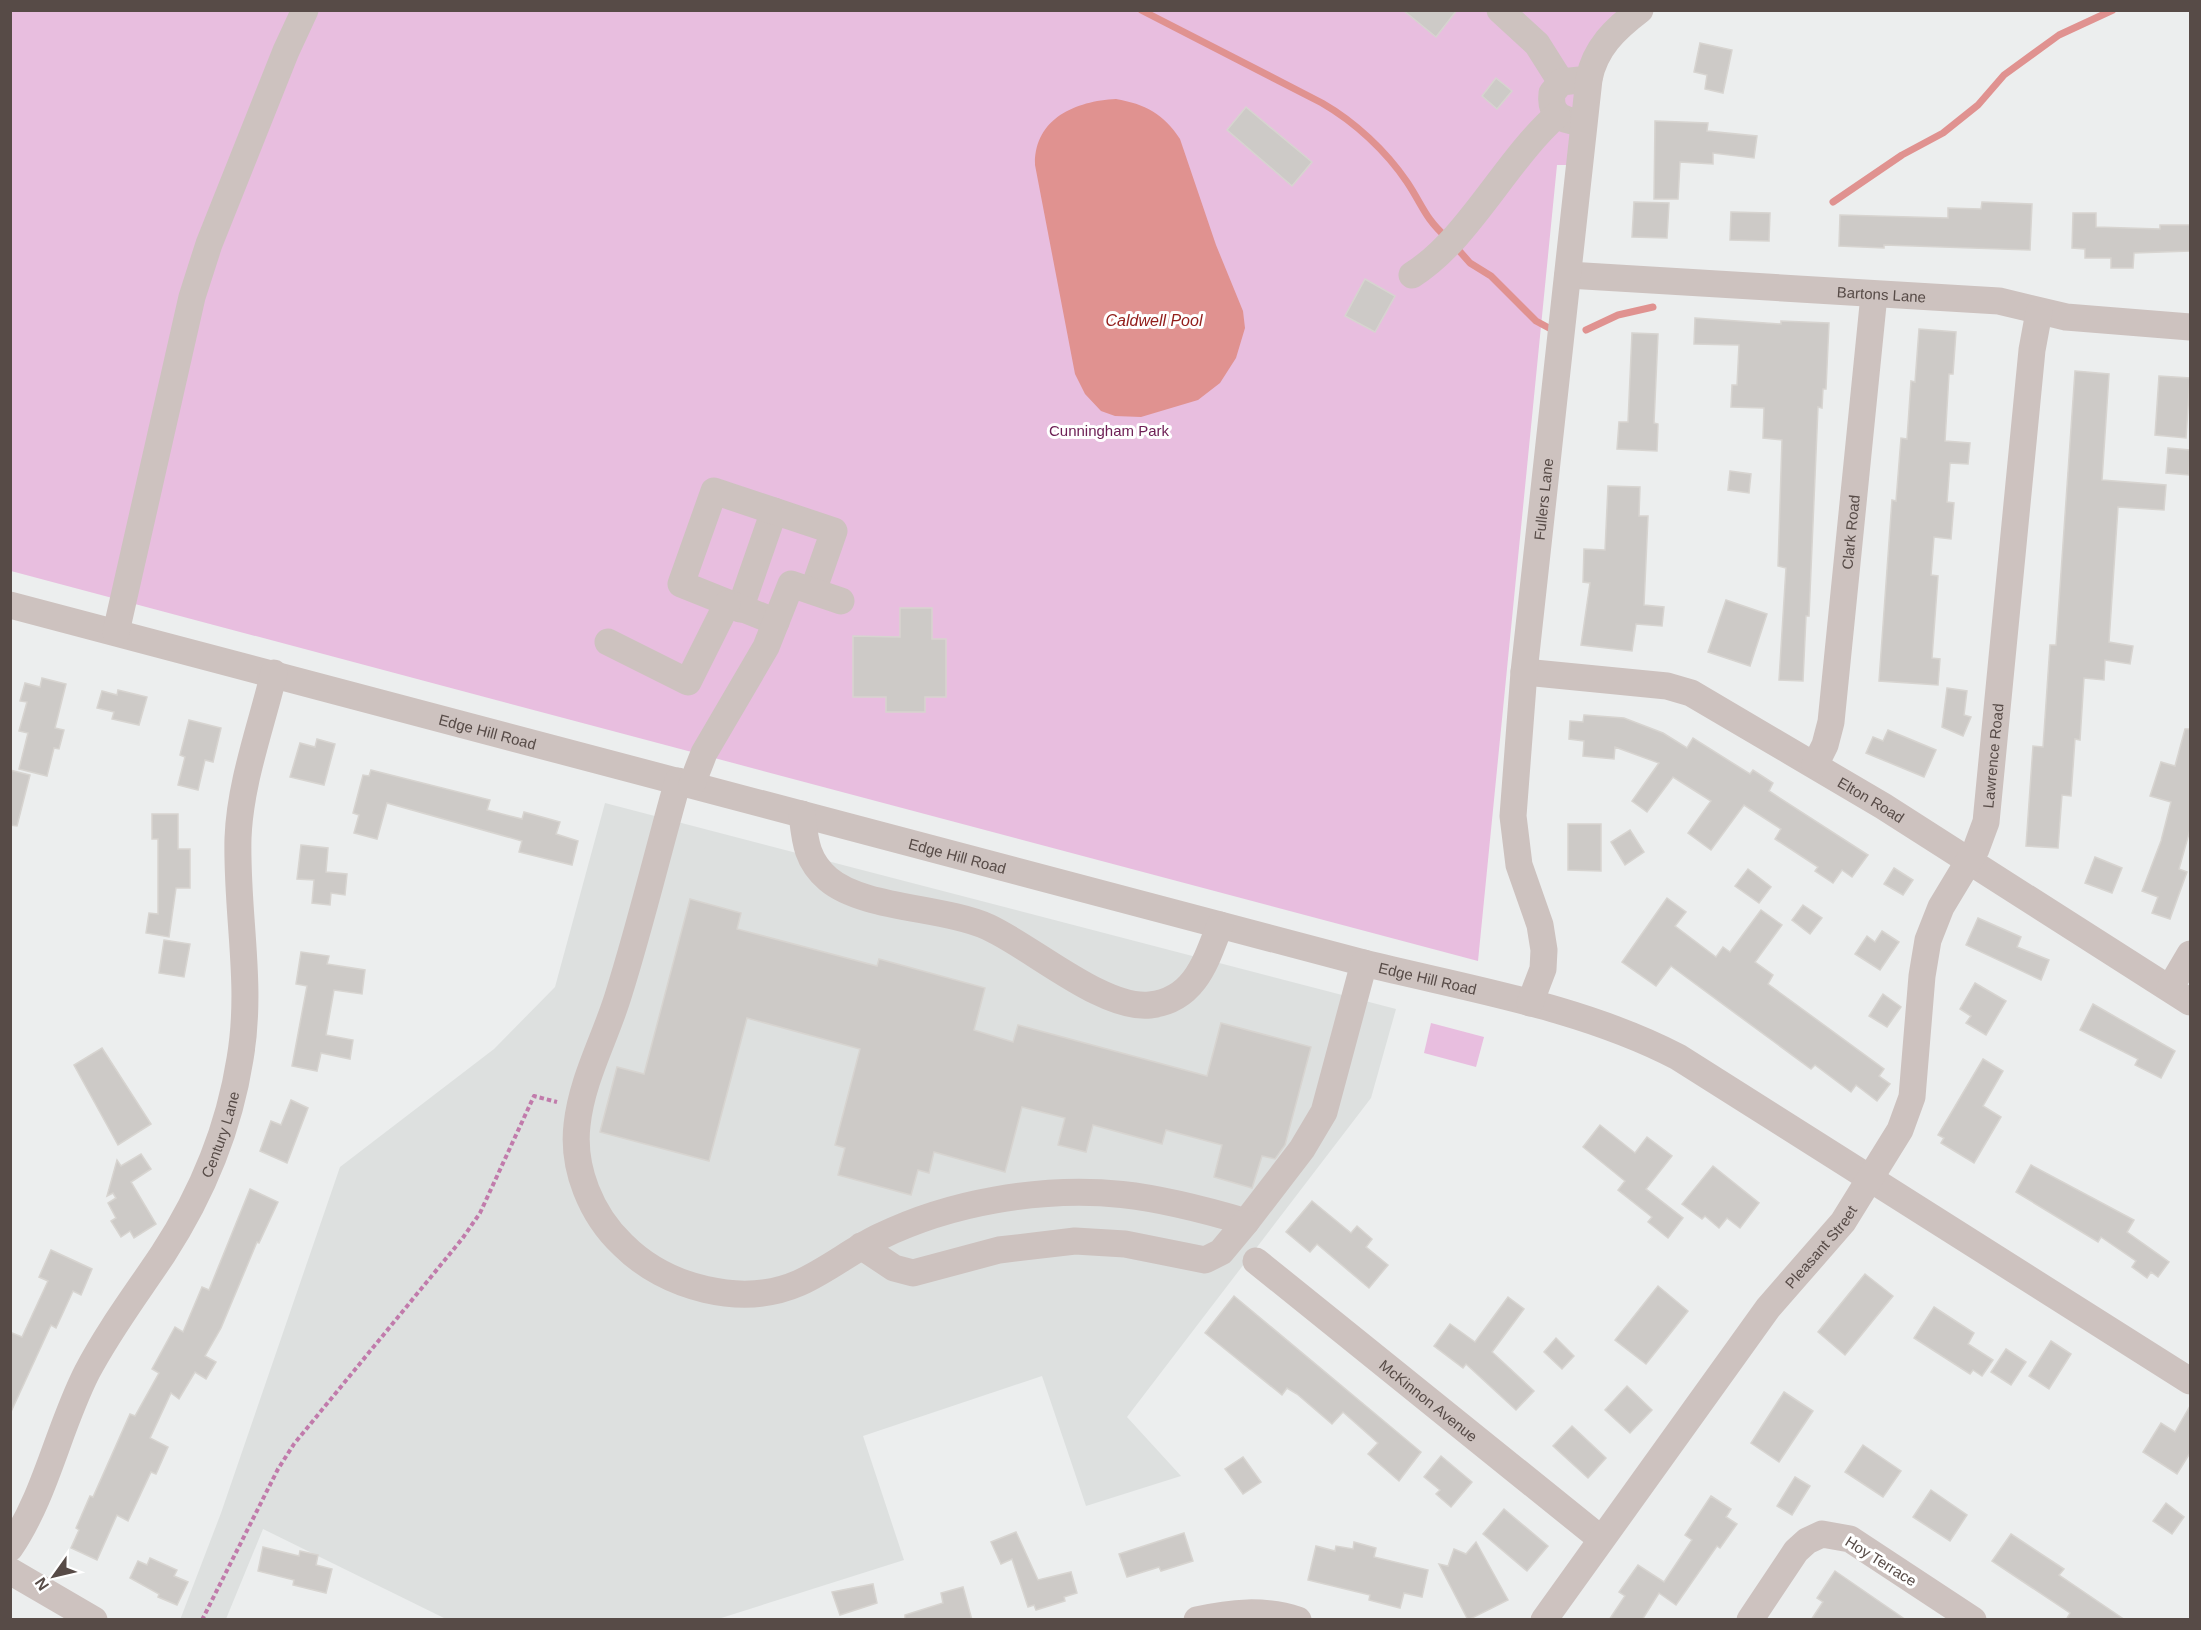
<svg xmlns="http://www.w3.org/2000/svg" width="2201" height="1630" viewBox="0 0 2201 1630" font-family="Helvetica,sans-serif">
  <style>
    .education { fill: #dde0df }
    .green { fill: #e8bedf }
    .water { fill: #e09290 }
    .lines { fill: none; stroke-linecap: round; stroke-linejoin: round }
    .stream { stroke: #e09290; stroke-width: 7 }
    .building { fill: #cdcac7; stroke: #d7d4d0; stroke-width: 1.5 }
    .path { stroke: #c17bab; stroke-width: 4; stroke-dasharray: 4.5 3; stroke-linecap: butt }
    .minor { stroke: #cdc2bf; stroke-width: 27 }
    .labels { text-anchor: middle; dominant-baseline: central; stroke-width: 6; stroke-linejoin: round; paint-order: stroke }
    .street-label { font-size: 15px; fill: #574b47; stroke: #fff }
    .park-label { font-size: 15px; fill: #6e2156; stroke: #fff }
    .water-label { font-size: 16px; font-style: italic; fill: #93201d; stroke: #fff }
  </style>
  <rect width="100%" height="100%" fill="#eceeee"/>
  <path class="education" d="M605,803L1396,1009L1371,1098L1127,1417L1181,1476L1086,1506L1042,1376L863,1436L904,1560L718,1619H446L263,1529L226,1619L180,1620L221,1513L340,1167L494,1049L555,987Z"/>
  <g class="green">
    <path d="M10,11H1621L1572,165H1557L1478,961L11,571Z"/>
    <path d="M1431,1023L1484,1037L1476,1067L1424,1053Z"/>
  </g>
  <path class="water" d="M1116,99C1145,104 1164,114 1180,139L1216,245L1243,311L1245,328L1236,358L1220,383L1198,400L1141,417L1115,416L1101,411L1085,394L1075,374L1035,165C1034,119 1075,101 1116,99Z"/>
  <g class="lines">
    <g class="stream">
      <path d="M1141,10L1322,103C1355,122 1386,151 1407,182C1423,206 1424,217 1447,238"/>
      <path d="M1833,202L1902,155L1943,133L1978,105L2004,75L2059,35L2113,10"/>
      <path d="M1455,246L1470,263L1491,276L1536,321L1549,328"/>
      <path d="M1586,330L1618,315L1653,307"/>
    </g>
  </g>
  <g class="building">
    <path d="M1403,10H1457L1436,37Z"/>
    <path d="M1700,43L1732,50L1723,93L1705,89L1707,75L1694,72Z"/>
    <path d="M1496,78L1512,91L1497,109L1482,96Z"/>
    <path d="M1246,107L1312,162L1292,186L1227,130Z"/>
    <path d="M1655,121L1708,123L1707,131L1757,136L1754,158L1713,153V164L1680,162L1678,199H1654Z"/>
    <path d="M1634,202L1669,203L1667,238L1632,237Z"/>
    <path d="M1982,202L2032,204L2030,250L1884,245V248L1839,246L1840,215L1948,218V208L1981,209Z"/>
    <path d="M1731,212L1770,213L1769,241L1730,240Z"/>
    <path d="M2073,213H2096V227L2160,229V225H2190V251L2134,253L2133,268H2111V258H2085V249L2072,248Z"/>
    <path d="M1365,279L1395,296L1375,332L1345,316Z"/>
    <path d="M1695,318L1781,324V321L1829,323L1826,389H1823L1822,408L1818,407L1809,616H1806L1803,681L1779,680L1786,568L1778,566L1782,440L1763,438L1764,408L1731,407L1732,385H1737L1739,345L1694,344Z"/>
    <path d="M1919,329L1956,332L1953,374H1949L1945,441L1970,443L1968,464L1950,463L1947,502L1954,503L1951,539L1934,537L1931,575L1938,576L1932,658L1940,659L1938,685L1879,681L1892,500L1896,501L1901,438L1907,439L1911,381L1915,382Z"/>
    <path d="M1632,333L1658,334L1654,423L1658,424L1657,451L1617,449L1619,422H1628Z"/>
    <path d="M2075,371L2109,374L2102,480L2166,485L2164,510L2118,507L2109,642L2133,646L2130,664L2105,660L2104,680L2084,678L2080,740L2075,739L2071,796L2062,795L2058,848L2026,846L2033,746L2043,747L2050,645H2056Z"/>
    <path d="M2159,376L2190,378L2186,438L2155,435Z"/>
    <path d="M2168,448L2190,450L2189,475L2166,473Z"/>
    <path d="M1730,471L1751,474L1749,493L1728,490Z"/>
    <path d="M1608,486L1640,487L1639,516H1648L1644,605L1664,607L1662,626L1636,624L1632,651L1581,645L1590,583L1583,582L1584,549L1605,550Z"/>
    <path d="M1726,600L1767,614L1750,666L1708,652Z"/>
    <path d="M900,608H932V639H946V697H925V712H886V697H853V636L900,637Z"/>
    <path d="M42,678L66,684L55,728L64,730L59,749L54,748L47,776L19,769L28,733L19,731L27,702L20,701L25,683L40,687Z"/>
    <path d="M1947,688L1967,691L1964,715L1971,717L1963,736L1942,727Z"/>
    <path d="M118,690L147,697L139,725L112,719L114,712L97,708L102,691L117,695Z"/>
    <path d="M1584,715L1624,718L1663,733L1687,748L1693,738L1750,774L1753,770L1773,783L1769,791L1868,855L1852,877L1842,870L1833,883L1815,871L1818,867L1775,839L1781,829L1744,805L1711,850L1688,833L1711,801L1673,777L1647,812L1632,801L1659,763L1615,747L1614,759L1583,756L1584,741L1569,739L1570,721L1583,722Z"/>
    <path d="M189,720L221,728L213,762L205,760L198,790L178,785L185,757L180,755Z"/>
    <path d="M2185,729H2190V830L2179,869L2187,872L2170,919L2152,913L2158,897L2142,891L2161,841L2171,802L2150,796L2161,762L2175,766Z"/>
    <path d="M1888,730L1936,750L1924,777L1866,753L1873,737L1883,741Z"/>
    <path d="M317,739L335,744L324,785L290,777L300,743L315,747Z"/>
    <path d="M10,770L30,775L17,826L10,825Z"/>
    <path d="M371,770L490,800L487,810L522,819L524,812L560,822L556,834L578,841L572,865L519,852L522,841L387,803L377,839L354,833L359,815L353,813L363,775L369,776Z"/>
    <path d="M152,814H178V849H190V888H176L169,937L146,933L149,913L158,914V839H152Z"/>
    <path d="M1568,824H1601V871L1568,870Z"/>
    <path d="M1630,830L1644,852L1625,865L1611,842Z"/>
    <path d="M301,845L328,848L326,872L347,874L345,895L331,893L330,905L312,903L314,880L297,879Z"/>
    <path d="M2095,857L2122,868L2112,893L2085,883Z"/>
    <path d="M1894,868L1913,880L1903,895L1884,884Z"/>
    <path d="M1748,869L1771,887L1759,903L1735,886Z"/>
    <path d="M1667,898L1686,912L1675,926L1716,957L1723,947L1730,952L1761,910L1782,925L1755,962L1773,975L1768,984L1884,1069L1879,1076L1890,1084L1877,1101L1856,1085L1851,1092L1815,1065L1811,1069L1671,966L1656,986L1622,962Z"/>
    <path d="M690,899L741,913L737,929L877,966L879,959L985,988L974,1030L1013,1042L1018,1025L1207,1076L1221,1023L1311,1047L1285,1145L1275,1159L1262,1156L1252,1188L1214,1177L1222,1145L1166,1130L1162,1144L1093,1125L1086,1152L1058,1145L1065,1118L1022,1107L1005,1172L934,1152L929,1173L918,1170L911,1195L838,1175L845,1148L835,1145L860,1049L747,1018L709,1161L600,1132L617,1067L644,1074Z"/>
    <path d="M1803,905L1822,918L1810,934L1792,920Z"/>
    <path d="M1978,918L2021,937L2017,947L2049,960L2041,980L1966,945Z"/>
    <path d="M1882,931L1899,942L1880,970L1855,954L1867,936L1875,942Z"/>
    <path d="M164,940L190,944L184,977L159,973Z"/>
    <path d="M301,952L329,956L327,964L365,970L362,994L334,990L326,1035L353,1040L350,1059L321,1053L317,1071L292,1066L307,986L296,984Z"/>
    <path d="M1975,983L2006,1001L1986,1035L1966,1023L1971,1016L1960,1009Z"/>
    <path d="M1883,994L1901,1007L1887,1027L1869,1016Z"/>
    <path d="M2093,1004L2175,1051L2161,1078L2135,1065L2138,1059L2080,1030Z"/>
    <path d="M102,1048L151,1124L118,1145L74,1065Z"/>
    <path d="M1983,1059L2003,1071L1983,1106L2001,1117L1974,1163L1941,1143L1944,1138L1938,1135Z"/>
    <path d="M291,1100L308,1108L287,1163L260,1151L271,1121L281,1125Z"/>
    <path d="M1600,1125L1635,1153L1647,1137L1672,1156L1646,1189L1683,1218L1668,1238L1648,1222L1652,1217L1618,1190L1625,1181L1583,1147Z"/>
    <path d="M141,1154L151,1169L131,1182L156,1224L134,1238L130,1231L121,1237L111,1221L116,1218L108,1203L116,1198L113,1193L107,1196L117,1160L121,1166Z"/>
    <path d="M2031,1165L2134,1220L2127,1232L2169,1262L2158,1277L2151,1272L2147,1278L2132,1267L2136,1261L2101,1237L2098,1242L2016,1192Z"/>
    <path d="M1713,1166L1759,1203L1740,1228L1727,1218L1719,1228L1705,1216L1702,1219L1682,1204Z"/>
    <path d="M250,1189L278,1202L259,1243L257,1242L221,1328L205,1356L216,1362L206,1379L195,1372L179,1399L171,1393L150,1438L168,1447L156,1474L151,1472L128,1521L117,1515L97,1560L71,1548L79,1530L76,1528L90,1496L93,1497L130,1414L135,1416L159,1373L152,1369L175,1327L183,1332L202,1287L209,1290Z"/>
    <path d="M1312,1201L1351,1233L1357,1226L1372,1239L1366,1247L1388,1265L1369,1288L1317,1244L1310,1252L1286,1232Z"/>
    <path d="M51,1250L92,1269L81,1295L73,1291L56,1328L51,1325L10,1414V1332L22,1337L48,1281L39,1277Z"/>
    <path d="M1865,1274L1893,1296L1845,1355L1818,1332Z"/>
    <path d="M1658,1286L1688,1311L1646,1364L1615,1340Z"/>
    <path d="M1234,1296L1421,1452L1399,1481L1368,1454L1378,1443L1343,1412L1332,1424L1297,1394L1287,1388L1282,1395L1205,1333Z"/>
    <path d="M1508,1297L1524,1309L1492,1352L1534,1391L1516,1410L1466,1364L1463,1368L1434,1346L1450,1324L1475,1342Z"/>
    <path d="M1934,1307L1974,1333L1968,1344L1993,1360L1982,1376L1973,1370L1970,1374L1914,1338Z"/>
    <path d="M1556,1338L1574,1356L1562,1369L1544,1352Z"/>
    <path d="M2051,1341L2071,1354L2049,1389L2029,1376Z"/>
    <path d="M2006,1349L2026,1362L2011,1385L1991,1372Z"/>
    <path d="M1627,1386L1652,1410L1630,1433L1605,1410Z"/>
    <path d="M1784,1392L1813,1411L1779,1462L1751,1443Z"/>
    <path d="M2190,1406V1453L2177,1474L2143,1452L2161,1423L2175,1432Z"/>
    <path d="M1572,1426L1606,1458L1588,1478L1553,1446Z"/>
    <path d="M1863,1445L1901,1471L1883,1497L1845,1472Z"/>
    <path d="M1441,1456L1472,1482L1451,1507L1436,1494L1440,1490L1424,1477Z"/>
    <path d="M1243,1457L1261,1482L1243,1494L1225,1469Z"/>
    <path d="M1795,1477L1810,1486L1792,1515L1777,1506Z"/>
    <path d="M1931,1490L1967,1515L1950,1541L1913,1517Z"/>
    <path d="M1711,1496L1731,1509L1726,1517L1737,1524L1720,1548L1717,1546L1676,1605L1659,1593L1642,1620H1609L1625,1596L1619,1592L1638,1565L1664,1582L1692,1540L1685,1535Z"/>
    <path d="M2166,1503L2184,1517L2172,1534L2153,1521Z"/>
    <path d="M1504,1509L1548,1546L1527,1571L1483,1534Z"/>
    <path d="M1016,1532L1038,1580L1071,1572L1077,1593L1064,1597L1065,1601L1036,1610L1034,1605L1028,1607L1012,1559L1001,1564L991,1542Z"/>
    <path d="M1184,1533L1193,1561L1161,1571L1159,1567L1127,1577L1119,1554Z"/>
    <path d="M2011,1534L2064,1569L2059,1575L2125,1620H2066L2070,1613L1992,1561Z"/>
    <path d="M1354,1542L1376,1548L1374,1557L1428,1570L1422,1597L1404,1593L1400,1608L1369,1600L1370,1595L1308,1580L1316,1546L1335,1551L1336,1546L1353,1549Z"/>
    <path d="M1476,1542L1508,1600L1468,1620L1439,1564L1448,1566L1454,1549L1466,1554Z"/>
    <path d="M263,1547L299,1556L300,1551L318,1555L316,1565L332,1569L326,1593L293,1585L294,1580L258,1571Z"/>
    <path d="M150,1558L177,1570L174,1576L188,1582L177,1605L158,1597L159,1594L130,1578L138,1561L147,1565Z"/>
    <path d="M1835,1571L1906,1620H1811L1823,1602L1817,1598Z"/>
    <path d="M873,1584L877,1603L840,1615L832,1592Z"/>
    <path d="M963,1587L972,1620H905V1615L943,1603L941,1593Z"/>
  </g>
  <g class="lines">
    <path class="path" d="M202,1620L278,1469L294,1444L462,1239L480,1213L534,1096L557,1102"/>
    <g class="minor">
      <path d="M1500,10L1537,44L1561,82"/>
      <path d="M1572,121C1556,118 1550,109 1552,93L1561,82L1589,79"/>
      <path d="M1412,275C1469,239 1505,161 1557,115"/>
      <path id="s1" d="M1568,275L1999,301L2066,317L2190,327"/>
      <path id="s2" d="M10,605L1364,963C1469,989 1582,1007 1678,1057L2190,1381"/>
      <path d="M740,609L774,511"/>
      <path d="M776,622L681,584L714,491L834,531L813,591"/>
      <path d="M116,632L192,297L209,244L286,51L305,10"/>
      <path d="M608,642L688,682L727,604"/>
      <path id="s3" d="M1524,672L1667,686L1691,693L1883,806L2190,1002"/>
      <path id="s4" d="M1815,765L1825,745L1831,722L1874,295"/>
      <path d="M678,781C658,851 641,923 619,993C606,1037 582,1078 577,1125C572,1168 591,1215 623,1245C666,1288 742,1308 799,1283C828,1270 852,1250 879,1237C916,1219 955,1207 995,1200C1090,1183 1155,1195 1246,1222L1302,1149L1324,1112L1364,963"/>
      <path d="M692,784L704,753L766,647L791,584L841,601"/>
      <path d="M802,814C805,840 806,860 828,879C863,909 944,907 988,927C1032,947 1103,1010 1150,1005C1195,1000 1206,961 1220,925"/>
      <path d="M2170,988L2190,954"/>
      <path id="s5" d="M1530,1003L1543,969L1544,950L1540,925L1519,865L1513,816L1524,672L1589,79C1595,48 1615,29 1640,10"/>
      <path d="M861,1246L894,1268L913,1273L999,1250L1075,1241L1125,1244L1205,1260L1221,1252L1246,1222"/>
      <path id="s6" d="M1256,1261L1601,1539"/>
      <path id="s7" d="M10,1548C46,1495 58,1429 87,1372C109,1330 137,1293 163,1254C202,1194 229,1129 240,1059C253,984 236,913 238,838C240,783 261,727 274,673"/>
      <path d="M10,1571L94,1620"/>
      <path d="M1197,1620C1231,1612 1264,1609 1298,1620"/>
      <path id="s8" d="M1544,1620L1768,1308L1843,1222L1900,1130L1912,1097L1922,976L1928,940L1941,907L1976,849L1986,822L2032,350L2039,312"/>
      <path d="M1750,1620L1796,1551L1807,1541L1822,1534L1850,1539L1973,1620"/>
    </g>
  </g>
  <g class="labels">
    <g class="street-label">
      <text stroke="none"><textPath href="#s1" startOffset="314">Bartons Lane</textPath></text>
      <text stroke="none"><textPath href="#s5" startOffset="512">Fullers Lane</textPath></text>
      <text stroke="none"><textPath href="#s4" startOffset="237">Clark Road</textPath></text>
      <text stroke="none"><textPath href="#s2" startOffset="494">Edge Hill Road</textPath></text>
      <text stroke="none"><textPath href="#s8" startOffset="998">Lawrence Road</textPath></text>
      <text stroke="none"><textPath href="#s3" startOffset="378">Elton Road</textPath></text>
      <text stroke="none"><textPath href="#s2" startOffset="980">Edge Hill Road</textPath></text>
      <text stroke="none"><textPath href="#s2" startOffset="1466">Edge Hill Road</textPath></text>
      <text stroke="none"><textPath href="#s7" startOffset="466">Century Lane</textPath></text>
      <text stroke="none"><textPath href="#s8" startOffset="465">Pleasant Street</textPath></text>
      <text stroke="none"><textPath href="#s6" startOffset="222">McKinnon Avenue</textPath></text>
      <text transform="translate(1881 1561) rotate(32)">Hoy Terrace</text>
    </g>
    <g class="park-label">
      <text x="1109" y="430">Cunningham Park</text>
    </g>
    <g class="water-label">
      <text x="1154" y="320">Caldwell Pool</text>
    </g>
  </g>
  <rect width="2201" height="1630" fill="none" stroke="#574b47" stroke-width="24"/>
  <g transform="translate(54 1576) rotate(236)" stroke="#ffffff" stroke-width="4.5" paint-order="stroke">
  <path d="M0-4.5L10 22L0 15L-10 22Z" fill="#574b47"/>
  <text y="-9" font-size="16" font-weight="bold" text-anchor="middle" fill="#574b47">N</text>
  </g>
</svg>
